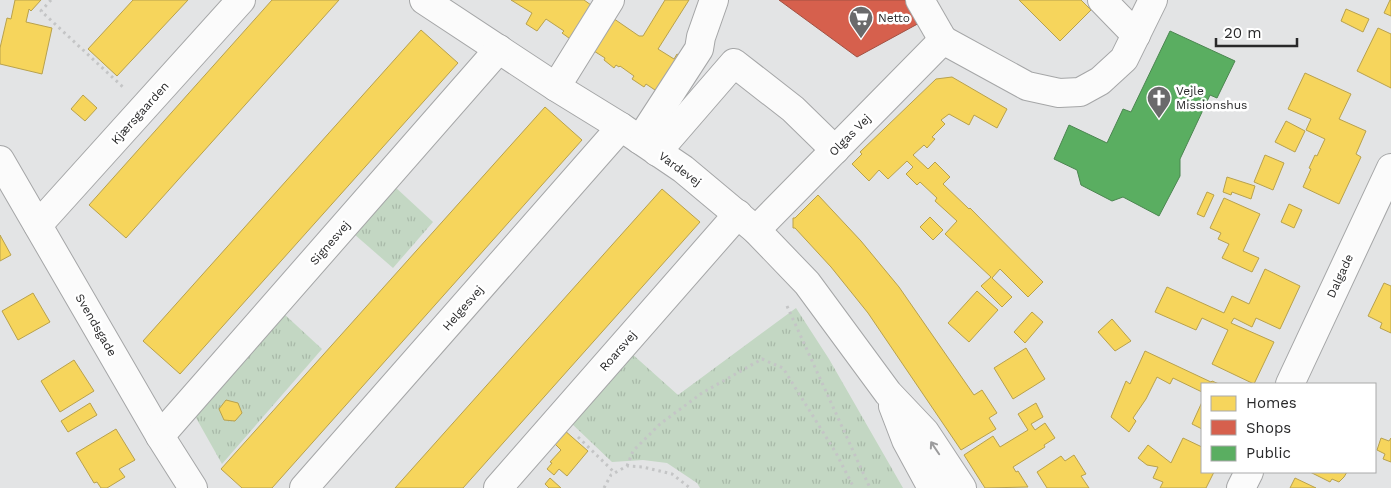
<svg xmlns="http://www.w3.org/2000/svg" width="1391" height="488" viewBox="0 0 1391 488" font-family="'Work Sans',sans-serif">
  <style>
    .park { fill: url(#park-tufts) }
    .homes { fill: #f6d55c; stroke: #b8a14d }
    .shops { fill: #d6604d; stroke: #a25042 }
    .public { fill: #5aae61; stroke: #4b8650 }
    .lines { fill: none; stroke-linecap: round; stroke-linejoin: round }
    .minor-casing { stroke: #a5a6a7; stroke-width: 30 }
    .path { stroke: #c4c5c6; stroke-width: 3; stroke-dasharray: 2.5 4; stroke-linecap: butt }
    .minor { stroke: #fbfbfb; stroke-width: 28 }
    .oneway { stroke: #9c9c9d }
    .labels { text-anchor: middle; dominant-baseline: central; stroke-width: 5; stroke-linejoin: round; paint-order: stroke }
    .poi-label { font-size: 12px; fill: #29292a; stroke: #fff; text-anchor: start }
    .street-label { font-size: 12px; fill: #29292a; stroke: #fff }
  </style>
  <defs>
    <pattern id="park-tufts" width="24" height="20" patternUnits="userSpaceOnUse" patternTransform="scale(1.25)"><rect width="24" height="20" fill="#c3d7c3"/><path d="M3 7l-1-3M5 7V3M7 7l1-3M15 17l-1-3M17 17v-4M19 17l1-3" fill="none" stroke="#a8b9a8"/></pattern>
  </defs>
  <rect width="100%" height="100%" fill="#e3e4e5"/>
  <g class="park">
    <path d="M394,186L433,222L393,268L354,234Z"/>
    <path d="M796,308L829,359L903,488H700L697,483L667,463L643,460L612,462L570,422L631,353L678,395Z"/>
    <path d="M283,313L322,349L222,464L195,416Z"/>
  </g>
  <g class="homes">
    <path d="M15,0H41L31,11L29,9L26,22L52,28L42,74L0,64V48L7,18L11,19Z"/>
    <path d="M133,0H188L117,76L88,49Z"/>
    <path d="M272,0H339L126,238L89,205Z"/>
    <path d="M511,0H584L598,10L573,41L562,33L564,31L546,19L537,31L526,24L532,13Z"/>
    <path d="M665,0H689L658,49L674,59L677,54L685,59L661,94L646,84L644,87L632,79L634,76L620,66L619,67L616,65L614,68L604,60L605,58L586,46L607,14L639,36H643Z"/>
    <path d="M1019,0H1081L1091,10L1060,41Z"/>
    <path d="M1390,0H1391V16L1384,13Z"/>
    <path d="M1346,9L1369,19L1363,32L1341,21Z"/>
    <path d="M1378,28L1391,34V88L1357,71Z"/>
    <path d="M421,30L458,63L180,374L143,341Z"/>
    <path d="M1305,73L1351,94L1339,119L1366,131L1356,154L1361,157L1339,204L1303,187L1311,169L1309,168L1315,155L1317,156L1325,139L1306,130L1311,119L1288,109Z"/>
    <path d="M952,77L1007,109L997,128L974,115L969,125L949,114L941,120L945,124L932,137L935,139L927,148L924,145L913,155L928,169L935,162L950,177L943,184L969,209L970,208L1043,282L1028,297L1000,269L992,278L1012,297L1002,307L981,286L991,277L945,234L957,221L935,201L937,198L920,182L917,185L906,174L913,167L907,161L888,179L879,170L869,181L852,164L862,154L860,152L936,79Z"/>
    <path d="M83,95L97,108L85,121L71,109Z"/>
    <path d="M545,107L582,140L272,488H242L221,469Z"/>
    <path d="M1286,121L1305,131L1295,152L1275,142Z"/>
    <path d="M1265,155L1284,163L1273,190L1254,182Z"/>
    <path d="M1227,177L1255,186L1251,199L1232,192L1231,195L1223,192Z"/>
    <path d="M662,189L700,222L463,488H395Z"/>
    <path d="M1207,192L1214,195L1204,217L1197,214Z"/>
    <path d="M818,195L861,241L899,287L974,395L982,390L997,413L989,418L996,429L961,450L868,313L831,267L795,228H793V218H795Z"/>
    <path d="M1224,198L1260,214L1243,251L1259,258L1252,272L1222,258L1229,244L1218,239L1221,233L1210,228Z"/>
    <path d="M1289,204L1302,210L1294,228L1281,222Z"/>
    <path d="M930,217L943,230L933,240L920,227Z"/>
    <path d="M0,235L11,255L0,261Z"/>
    <path d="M1265,269L1300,286L1280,329L1256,318L1252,327L1234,318L1231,323L1274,342L1254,384L1212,364L1228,330L1202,318L1196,330L1155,312L1167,287L1224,313L1232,296L1249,304Z"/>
    <path d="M1384,283L1391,286V333L1380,328L1382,323L1368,316Z"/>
    <path d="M977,291L998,310L969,342L948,323Z"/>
    <path d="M33,293L50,322L18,340L2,311Z"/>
    <path d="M1032,312L1043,322L1025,343L1014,332Z"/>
    <path d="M1112,319L1131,341L1115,351L1098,332Z"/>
    <path d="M1026,348L1045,379L1013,399L994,368Z"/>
    <path d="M1145,351L1211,382L1212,381L1219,384H1202V392L1173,378L1170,384L1157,377L1146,399L1133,418L1136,421L1129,432L1111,417L1126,381L1130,384Z"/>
    <path d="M74,360L94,391L60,412L41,381Z"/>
    <path d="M226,400L238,403L242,413L235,421L224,420L219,409Z"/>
    <path d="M1202,402V429L1192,424Z"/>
    <path d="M90,403L97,415L68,432L61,421Z"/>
    <path d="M1036,403L1043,417L1031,424L1035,430L1045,423L1055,438L1044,445L1045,447L1013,467L1016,472L1018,471L1028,487L985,488L964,455L993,436L1000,447L1028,430L1018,414Z"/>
    <path d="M116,429L135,460L119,469L125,477L107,488H101L97,482L94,483L76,453Z"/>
    <path d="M564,430L588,451L567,476L559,469L554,475L547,469L552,463L550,462L561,450L553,442Z"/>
    <path d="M1183,438L1202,447V472H1214L1206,488H1160L1163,482L1153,478L1158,467L1147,465L1138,458L1148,445L1171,463Z"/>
    <path d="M1381,438L1389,441L1391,438V462L1383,459L1385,454L1377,450Z"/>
    <path d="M1074,455L1086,474L1081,476L1089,488H1047L1037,472L1061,456L1065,461Z"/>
    <path d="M1310,472H1347L1344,477L1339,482L1332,479L1330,482Z"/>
    <path d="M550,478L561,488H549L545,484Z"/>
    <path d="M1295,478L1316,488H1290Z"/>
  </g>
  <path class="shops" d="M779,0H911L923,21L857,57Z"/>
  <path class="public" d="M1170,31L1235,61L1217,98L1210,95L1180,159V176L1159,216L1123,197L1112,201L1081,185L1077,170L1054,159L1069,125L1107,143L1123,109L1131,112Z"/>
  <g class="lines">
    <defs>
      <g id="minor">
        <path d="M424,0L556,87L621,127L683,169L756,230L807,283L888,393L925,432L962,488"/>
        <path d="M920,0L943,40"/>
        <path d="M1102,0L1136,35"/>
        <path d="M556,87L610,0"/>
        <path d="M640,140L699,49L701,37L714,0"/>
        <path d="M657,152L734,63L793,109L835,150"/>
        <path d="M0,160L160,436L193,488"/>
        <path d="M38,225L241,0"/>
        <path d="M756,230L943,40L1027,86L1059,93L1080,92L1100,81L1124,59L1153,0"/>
        <path d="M1290,384L1391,168"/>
        <path d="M893,406L906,440L932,488"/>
        <path d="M160,436L499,49"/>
        <path d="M304,488L621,127"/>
        <path d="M498,488L738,214"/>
        <path d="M1241,488L1249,472"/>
      </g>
    </defs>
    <use href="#minor" class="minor-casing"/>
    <g class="path">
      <path d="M51,0L41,11L124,88"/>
      <path d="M787,306L870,488"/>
      <path d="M578,437L615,473"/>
      <path d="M627,466L633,451L660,424L702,393L762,359L783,368L836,453L854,488"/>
      <path d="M604,488L611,475L627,466L643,467L672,474L690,488"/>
    </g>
    <use href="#minor" class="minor"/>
  </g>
  <defs><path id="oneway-shaft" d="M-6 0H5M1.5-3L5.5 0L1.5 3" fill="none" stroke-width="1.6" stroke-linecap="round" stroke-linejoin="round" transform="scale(1.25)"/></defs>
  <use class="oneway" href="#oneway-shaft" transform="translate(935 448) rotate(-124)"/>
  <defs>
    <symbol id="supermarket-pin" viewBox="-11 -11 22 30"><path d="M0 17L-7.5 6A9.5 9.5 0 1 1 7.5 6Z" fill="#6a6a6b" stroke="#fff"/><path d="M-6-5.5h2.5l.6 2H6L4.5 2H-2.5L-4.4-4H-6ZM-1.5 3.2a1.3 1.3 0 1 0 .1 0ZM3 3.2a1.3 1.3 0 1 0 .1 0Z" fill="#fff"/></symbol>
    <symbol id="church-pin" viewBox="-11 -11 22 30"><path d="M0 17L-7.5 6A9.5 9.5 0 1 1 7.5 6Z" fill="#6a6a6b" stroke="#fff"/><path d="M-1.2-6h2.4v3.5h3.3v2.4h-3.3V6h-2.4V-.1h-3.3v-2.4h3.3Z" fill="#fff"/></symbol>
  </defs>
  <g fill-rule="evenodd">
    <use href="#supermarket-pin" x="847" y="4" width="28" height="38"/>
    <use href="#church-pin" x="1145" y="84" width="28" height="38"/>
  </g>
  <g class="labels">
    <g class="poi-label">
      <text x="878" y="18">Netto</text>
      <text x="1176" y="91">Vejle<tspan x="1176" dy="14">Missionshus</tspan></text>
    </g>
    <g class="street-label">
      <text transform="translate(140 113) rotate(-48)">Kjærsgaarden</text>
      <text transform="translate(850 135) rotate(-45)">Olgas Vej</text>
      <text transform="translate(680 169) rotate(36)">Vardevej</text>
      <text transform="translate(330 243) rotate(-49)">Signesvej</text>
      <text transform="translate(1340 276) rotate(-65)">Dalgade</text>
      <text transform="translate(463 308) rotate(-49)">Helgesvej</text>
      <text transform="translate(96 325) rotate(60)">Svendsgade</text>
      <text transform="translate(618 351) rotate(-49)">Roarsvej</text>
    </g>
  </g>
  <rect x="1201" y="383" width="175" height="90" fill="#ffffff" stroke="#a9a9aa"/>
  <rect x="1211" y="396" width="25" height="15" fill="#f6d55c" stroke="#a9a9aa"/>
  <text x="1246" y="408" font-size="15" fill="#29292a">Homes</text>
  <rect x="1211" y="420" width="25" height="15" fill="#d6604d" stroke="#a9a9aa"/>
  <text x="1246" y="433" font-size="15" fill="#29292a">Shops</text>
  <rect x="1211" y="446" width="25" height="15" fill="#5aae61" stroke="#a9a9aa"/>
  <text x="1246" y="458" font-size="15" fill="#29292a">Public</text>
  <path d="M1216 38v8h81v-8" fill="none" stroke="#29292a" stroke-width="2.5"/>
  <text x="1224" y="38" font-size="15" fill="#29292a" stroke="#ffffff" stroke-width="4" paint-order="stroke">20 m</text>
</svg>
